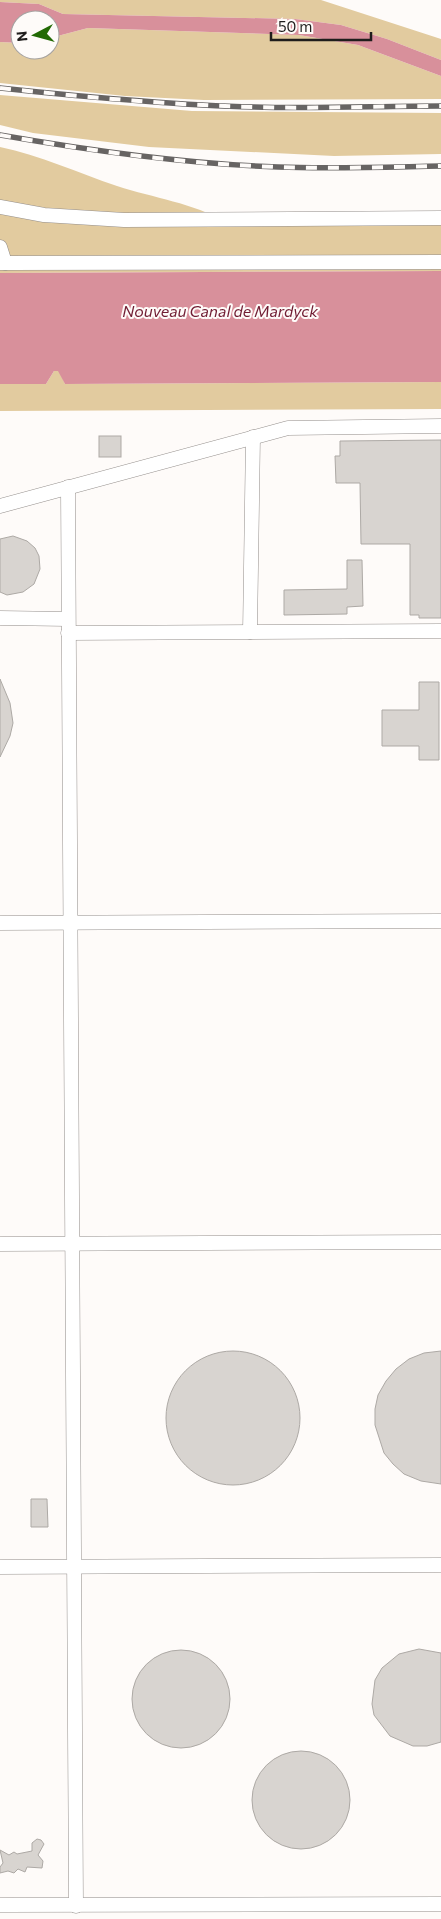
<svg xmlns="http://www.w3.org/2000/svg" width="441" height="1919" viewBox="0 0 441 1919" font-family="Commissioner,sans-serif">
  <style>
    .green { fill: #e2cb9f }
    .water { fill: #d8909b }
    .building { fill: #d8d4d0; stroke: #ada9a5 }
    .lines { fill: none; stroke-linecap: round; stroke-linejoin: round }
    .minor-casing { stroke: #948f8c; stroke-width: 15 }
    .minor { stroke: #fff; stroke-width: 14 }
    .rail-casing { stroke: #676463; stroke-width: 5.5 }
    .rail { stroke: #fefbf9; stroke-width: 4; stroke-dasharray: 11; stroke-linecap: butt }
    .labels { text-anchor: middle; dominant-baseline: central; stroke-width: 4; stroke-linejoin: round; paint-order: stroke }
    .water-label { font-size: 16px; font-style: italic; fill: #711d33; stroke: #fefbf9 }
  </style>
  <rect width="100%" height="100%" fill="#fefbf9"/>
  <g class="green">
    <path d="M0,0H321L441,39V60L387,39L341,25L295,19L63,14L39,4L0,2Z"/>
    <path d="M88,28L299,35L358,45L441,76V99L204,100L125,96L0,83V42L20,43V50H50V38Z"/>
    <path d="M0,95L192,111L441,113V154L334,156L149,147L33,133L0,125Z"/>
    <path d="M0,147C40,155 78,173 117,186C154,198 193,203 226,222H441V271L0,273Z"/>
    <path d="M54,371H59L65,384L441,382V409L0,411V384H46Z"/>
  </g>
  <g class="water">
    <path d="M0,2L39,4L63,14L295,19L341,25L387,39L441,60V76L358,45L299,35L88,28L50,38V20H20V43L0,42Z"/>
    <path d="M441,271V382L65,384L58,371H54L46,384H0V273Z"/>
  </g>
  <g class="building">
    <rect x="99" y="436" width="22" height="21"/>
    <path d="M441,440V618H419V615H410V544H361L360,483H336L335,456H340V441Z"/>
    <path d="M13,536L27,541L35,548L39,556L40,569L34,584L23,592L7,595L0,592V539Z"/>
    <path d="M347,560H362L363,606L347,607V614L284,615V590L347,589Z"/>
    <path d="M0,679L10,703L13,723L10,736L0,757Z"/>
    <path d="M419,682H439V760H419V746H382V710H419Z"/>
    <circle cx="233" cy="1418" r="67"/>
    <path d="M441,1351V1484L421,1481L404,1474L393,1464L384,1453L375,1425V1409L378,1395L386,1381L396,1369L409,1359L424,1353Z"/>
    <path d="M31,1499H47L48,1527H31Z"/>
    <path d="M419,1649L441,1653V1742L427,1746H413L390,1736L374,1715L372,1704L375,1680L382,1668L399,1654Z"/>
    <circle cx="181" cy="1699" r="49"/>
    <circle cx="301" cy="1800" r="49"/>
    <path d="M37,1839L41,1840L44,1844L38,1855L43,1861L42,1868L27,1867L25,1872L18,1869L14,1873L8,1871L0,1873V1867L3,1863L0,1850L9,1855L14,1852L17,1854L32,1851V1843Z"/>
  </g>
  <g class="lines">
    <defs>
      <g id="minor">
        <path d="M0,207L44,215L124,220L441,218"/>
        <path d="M0,247L5,263H0"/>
        <path d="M5,263L441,262"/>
        <path d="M68,487L76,1906"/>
        <path d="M0,506L288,428L441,426"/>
        <path d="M0,618L68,619"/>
        <path d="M250,632L253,437"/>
        <path d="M68,633L441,631"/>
        <path d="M0,923L441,921"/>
        <path d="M0,1244L441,1242"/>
        <path d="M0,1567L441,1565"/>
        <path d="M0,1905L441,1904"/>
      </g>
    </defs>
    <use href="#minor" class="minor-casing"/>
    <use href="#minor" class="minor"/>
    <defs>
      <g id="rail">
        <path d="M0,88C85,97 169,105 254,107C316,109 379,106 441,106"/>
        <path d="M0,135C92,151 185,164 278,167C332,169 387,167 441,166"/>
      </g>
    </defs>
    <use href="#rail" class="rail-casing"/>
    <use href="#rail" class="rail"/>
  </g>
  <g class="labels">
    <g class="water-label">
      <text x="220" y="310">Nouveau Canal de Mardyck</text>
    </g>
  </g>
  <g transform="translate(35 35) rotate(264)"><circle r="24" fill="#fefbf9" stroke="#a5a2a1"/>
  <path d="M0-4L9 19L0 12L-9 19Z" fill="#226a04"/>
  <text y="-8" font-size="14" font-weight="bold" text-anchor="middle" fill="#1f1d1c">N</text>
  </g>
  <path d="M271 32v8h100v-8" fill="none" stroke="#1f1d1c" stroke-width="2.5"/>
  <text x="278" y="32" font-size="15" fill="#1f1d1c" stroke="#fefbf9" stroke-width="4" paint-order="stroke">50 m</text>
</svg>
